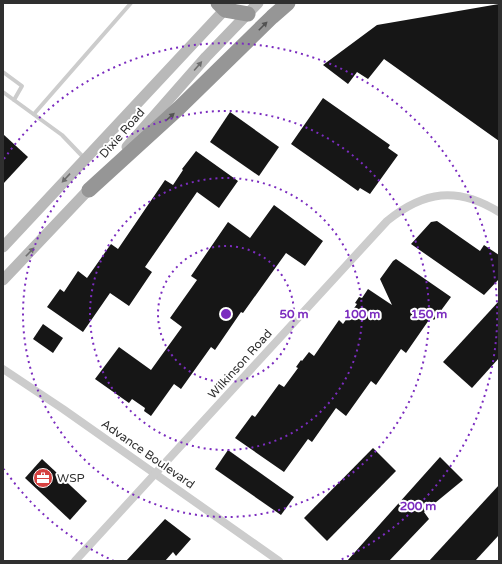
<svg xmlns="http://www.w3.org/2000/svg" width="502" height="564" viewBox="0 0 502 564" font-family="'Varela Round',sans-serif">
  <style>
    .building { fill: #161616 }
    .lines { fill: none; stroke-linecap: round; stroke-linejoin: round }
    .lane { stroke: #ccc; stroke-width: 4 }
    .street { stroke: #ccc; stroke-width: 8 }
    .secondary { stroke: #b9b9b9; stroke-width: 11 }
    .highway { stroke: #969696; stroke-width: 15 }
    .oneway { fill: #535353 }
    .oneway2 { fill: #6d6d6d }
    .ring { fill: none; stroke: #7b2cbf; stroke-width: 2; stroke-dasharray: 2 4 }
    .labels { text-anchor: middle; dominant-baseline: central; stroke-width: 4; stroke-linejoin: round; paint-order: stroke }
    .street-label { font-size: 12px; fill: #2f2f2f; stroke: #fff }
    .poi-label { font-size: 12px; fill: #2f2f2f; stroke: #fff; text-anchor: start }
    .centre { fill: #7b2cbf; stroke: #fff; stroke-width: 2 }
    .ring-label { font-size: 12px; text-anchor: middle; font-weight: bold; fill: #7b2cbf; stroke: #fff; stroke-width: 4; stroke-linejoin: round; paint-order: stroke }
  </style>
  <rect width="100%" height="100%" fill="#fff"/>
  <g class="building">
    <path d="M499,4V141L384,59L368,79L357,72L348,84L323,65L377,25Z"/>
    <path d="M323,98L390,145L388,148L398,155L370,194L360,188L358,191L291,144Z"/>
    <path d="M230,112L279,147L259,176L210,142Z"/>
    <path d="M3,134L28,157L3,184Z"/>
    <path d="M196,151L238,181L219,208L197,192L145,267L152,272L129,306L110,293L83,332L47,307L60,289L64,292L78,271L87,278L111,244L118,249L165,180L173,185L183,170L182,169Z"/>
    <path d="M274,205L323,241L305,266L286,253L243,313L241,312L215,350L211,347L181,389L174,384L151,416L144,411L145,408L132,399L129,403L95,379L119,347L151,370L182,327L170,318L197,280L191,276L228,222L250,238Z"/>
    <path d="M437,221L480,251L484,245L499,255V279L484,295L411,244L431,222Z"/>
    <path d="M396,259L451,297L434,320L431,317L406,353L401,349L376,385L371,381L346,416L336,408L312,442L308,439L284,472L235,438L252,415L255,417L279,384L284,387L298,368L296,367L301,360L302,361L309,352L314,356L339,320L343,324L357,304L355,303L359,297L362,298L368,289L392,305L380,279L393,261Z"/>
    <path d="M499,301V358L472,388L443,362Z"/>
    <path d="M43,324L63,338L53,353L33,339Z"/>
    <path d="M373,448L396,471L327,541L304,518Z"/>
    <path d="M228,450L294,497L281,515L215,469Z"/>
    <path d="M440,457L463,480L424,512L429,519L389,561H347Z"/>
    <path d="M42,459L87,501L70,520L25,478Z"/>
    <path d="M499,485V535L475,561H429Z"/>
    <path d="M165,519L191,539L176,556L173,552L165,561H126Z"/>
  </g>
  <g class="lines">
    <g class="lane">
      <path d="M3,72L22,86L14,100"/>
      <path d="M3,92L62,135L85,159"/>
      <path d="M34,114L131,3"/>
    </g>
    <g class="street">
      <path d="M3,369L63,409L279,561"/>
      <path d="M75,561L387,221C424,191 457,186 499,212"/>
    </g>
    <g class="secondary">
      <path d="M127,147L206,57L258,3"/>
      <path d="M3,247L231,3"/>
      <path d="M3,280L94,184"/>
    </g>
    <g class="highway">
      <path d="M218,3L225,10L248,14"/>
      <path d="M89,190L179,108L272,17L288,3"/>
    </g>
  </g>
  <defs><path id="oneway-solid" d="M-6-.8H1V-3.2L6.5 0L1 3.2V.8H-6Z"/></defs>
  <g class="oneway">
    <use href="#oneway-solid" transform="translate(263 26) rotate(-45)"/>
    <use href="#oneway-solid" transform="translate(170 117) rotate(-42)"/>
  </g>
  <g class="oneway2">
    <use href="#oneway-solid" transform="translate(198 66) rotate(-49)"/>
    <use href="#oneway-solid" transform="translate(66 178) rotate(133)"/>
    <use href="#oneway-solid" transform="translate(30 252) rotate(-46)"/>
  </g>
  <g class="ring">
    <circle cx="226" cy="314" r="68"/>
    <circle cx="226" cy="314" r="136"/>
    <circle cx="226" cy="314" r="203"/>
    <path d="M114 561A271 271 0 0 1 4 469M4 159A271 271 0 1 1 338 561"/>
  </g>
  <defs>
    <symbol id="office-disc" viewBox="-11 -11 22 22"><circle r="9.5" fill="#d64140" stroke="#fff"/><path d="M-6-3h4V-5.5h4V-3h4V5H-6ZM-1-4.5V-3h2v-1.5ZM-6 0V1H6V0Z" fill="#fff"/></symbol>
  </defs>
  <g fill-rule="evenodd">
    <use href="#office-disc" x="32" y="467" width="22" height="22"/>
  </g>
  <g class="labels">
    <g class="street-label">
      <text transform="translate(122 133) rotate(-49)">Dixie Road</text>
      <text transform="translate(240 364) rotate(-48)">Wilkinson Road</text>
      <text transform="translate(148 454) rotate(35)">Advance Boulevard</text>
    </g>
    <g class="poi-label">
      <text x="57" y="478">WSP</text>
    </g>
  </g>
  <circle cx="226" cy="314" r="6" class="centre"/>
  <g class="ring-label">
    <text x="294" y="318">50 m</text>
    <text x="362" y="318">100 m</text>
    <text x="429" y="318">150 m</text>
    <text x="418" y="510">200 m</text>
  </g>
  <rect width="502" height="564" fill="none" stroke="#2f2f2f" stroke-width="8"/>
</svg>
